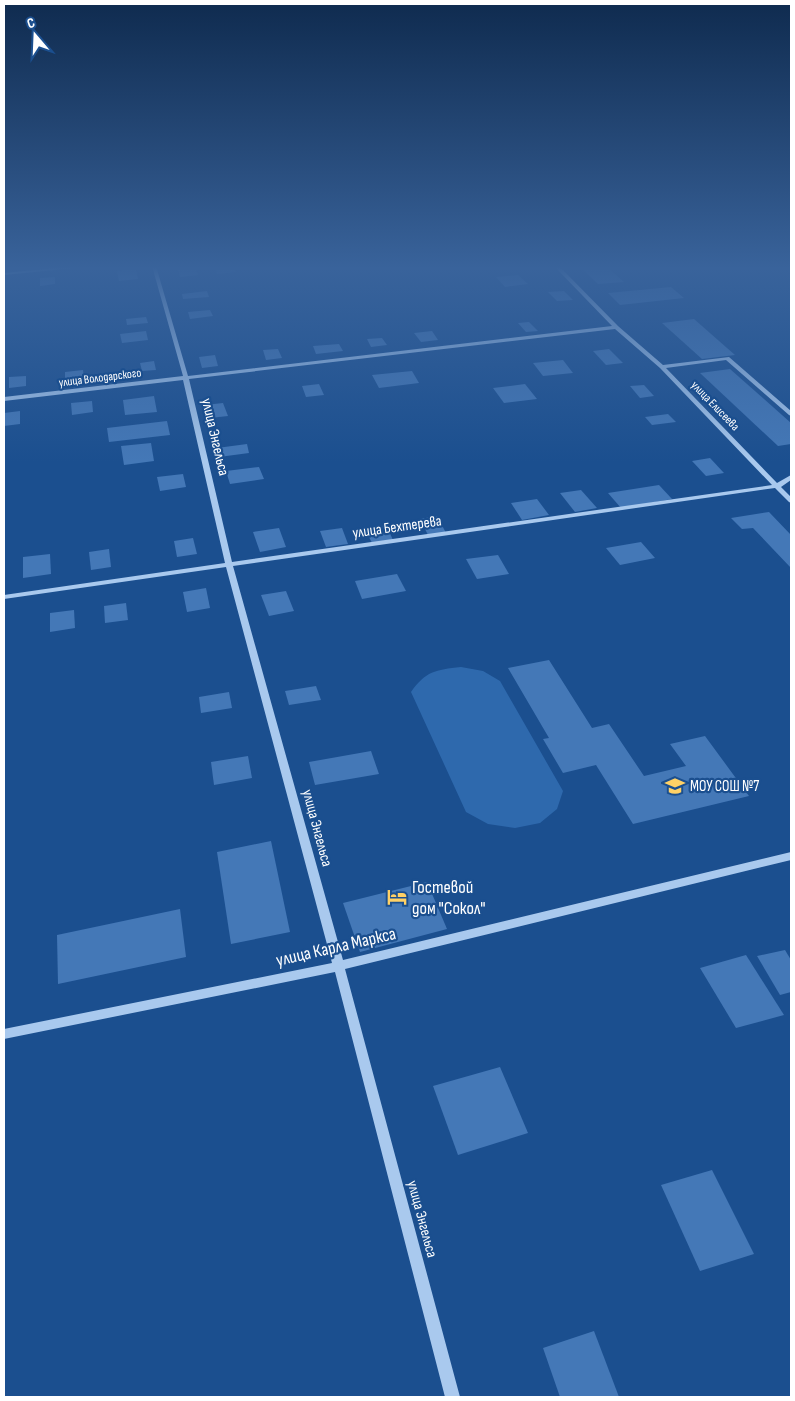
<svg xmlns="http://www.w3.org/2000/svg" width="795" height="1401" viewBox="0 0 795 1401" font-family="'Sofia Sans Condensed',sans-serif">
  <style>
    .green { fill: #2e69ad }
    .building { fill: #4478b7 }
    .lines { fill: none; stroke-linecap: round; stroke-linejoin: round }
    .minor { fill: #a9c9ee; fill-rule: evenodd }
    .labels { text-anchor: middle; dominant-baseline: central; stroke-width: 4.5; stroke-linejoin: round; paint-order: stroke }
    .far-street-label { font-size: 12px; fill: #fff; stroke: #1b4f8f }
    .street-label { font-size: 15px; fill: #fff; stroke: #1b4f8f }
    .poi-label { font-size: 15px; fill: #fff; stroke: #1b4f8f; text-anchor: start }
    .near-poi-label { font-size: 18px; fill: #fff; stroke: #1b4f8f; text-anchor: start }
    .near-street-label { font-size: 18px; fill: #fff; stroke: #1b4f8f }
  </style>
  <rect width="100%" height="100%" fill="#1b4f8f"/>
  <path class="green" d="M461,667L483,671L500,681L563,791L557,809L540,823L515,828L488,824L466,812L411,692C426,671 435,670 461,667Z"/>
  <g class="building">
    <path d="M195,266L198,275L180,277L178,268Z"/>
    <path d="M214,266H233L236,272L217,274Z"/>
    <path d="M579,266H606L624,282L598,284Z"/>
    <path d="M136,269L138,279L119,281L117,271Z"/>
    <path d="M518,275L528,284L505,287L496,277Z"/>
    <path d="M55,277V284L40,286V278Z"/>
    <path d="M671,287L684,298L620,305L608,293Z"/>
    <path d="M207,291L209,297L183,299L182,294Z"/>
    <path d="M564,291L573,300L557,301L548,292Z"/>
    <path d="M210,310L213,316L190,319L188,312Z"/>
    <path d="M146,317L148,323L127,325L126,319Z"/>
    <path d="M694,319L735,355L702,359L662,323Z"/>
    <path d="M529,322L538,331L526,332L518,323Z"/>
    <path d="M146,331L148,340L122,343L120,334Z"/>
    <path d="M432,331L438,340L421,342L414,333Z"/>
    <path d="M382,338L387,345L371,347L367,339Z"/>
    <path d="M339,344L343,351L316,354L313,346Z"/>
    <path d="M278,349L282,358L266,360L263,350Z"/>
    <path d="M609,349L623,363L606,365L593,351Z"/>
    <path d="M215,355L218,366L202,368L199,357Z"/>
    <path d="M563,360L573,373L543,376L533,363Z"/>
    <path d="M154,361L156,370L142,371L140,363Z"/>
    <path d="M730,369L791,423V444L778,446L700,373Z"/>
    <path d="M83,370L84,380L65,382V372Z"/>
    <path d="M412,371L419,383L379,388L372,375Z"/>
    <path d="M26,376V386L9,388V377Z"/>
    <path d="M319,384L324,395L306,397L302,386Z"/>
    <path d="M525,384L537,399L504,403L493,388Z"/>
    <path d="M644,385L654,396L640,398L630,386Z"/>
    <path d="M154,396L157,412L125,415L123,400Z"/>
    <path d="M92,401L93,412L72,415L71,403Z"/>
    <path d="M223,403L228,416L210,418L205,405Z"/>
    <path d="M20,411V424L4,426V413Z"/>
    <path d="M668,414L676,422L652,425L645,417Z"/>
    <path d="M167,421L170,435L109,442L107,428Z"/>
    <path d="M151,443L154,461L124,465L121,446Z"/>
    <path d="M247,444L249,453L219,457L217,448Z"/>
    <path d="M710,458L724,473L706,476L692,461Z"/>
    <path d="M259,467L264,479L230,484L226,471Z"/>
    <path d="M183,474L186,487L160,491L157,477Z"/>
    <path d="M659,485L672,499L621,508L608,493Z"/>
    <path d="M581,490L597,508L575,512L560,493Z"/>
    <path d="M537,499L549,515L522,520L511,503Z"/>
    <path d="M769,512L791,535V568L753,528L742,529L731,518Z"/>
    <path d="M437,516L446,533L428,535L420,519Z"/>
    <path d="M386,525L393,540L372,543L365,529Z"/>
    <path d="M279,528L286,547L260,552L253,532Z"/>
    <path d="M342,528L348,544L326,547L320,531Z"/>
    <path d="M193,538L197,554L177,557L174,541Z"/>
    <path d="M641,542L655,558L620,565L606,548Z"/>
    <path d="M109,549L111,567L91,570L89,552Z"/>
    <path d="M50,554L51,574L23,578V557Z"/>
    <path d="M498,555L509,574L477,579L466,559Z"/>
    <path d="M397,574L406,591L362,599L355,581Z"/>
    <path d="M206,588L210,608L187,612L183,592Z"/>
    <path d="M286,591L294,611L269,616L261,595Z"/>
    <path d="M126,603L128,620L105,623L104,606Z"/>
    <path d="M74,610L75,628L50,632V613Z"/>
    <path d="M549,660L592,728L609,724L644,776L686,766L670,744L705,736L749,796L633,824L596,765L563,773L543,739L549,738L508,668Z"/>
    <path d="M316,686L321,700L289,705L285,691Z"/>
    <path d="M229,692L232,708L201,713L199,697Z"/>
    <path d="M371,751L379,774L315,785L309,762Z"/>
    <path d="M248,756L252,778L214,785L211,762Z"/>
    <path d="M271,841L290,932L231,944L217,852Z"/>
    <path d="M427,882L447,929L360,952L343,903Z"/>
    <path d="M180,909L186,957L58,984L57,935Z"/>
    <path d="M785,950L791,960V992L780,995L757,956Z"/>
    <path d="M746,955L784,1015L736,1028L700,968Z"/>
    <path d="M500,1067L528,1133L458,1155L433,1086Z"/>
    <path d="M712,1170L754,1254L700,1271L661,1185Z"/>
    <path d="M594,1331L619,1397H560L543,1348Z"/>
  </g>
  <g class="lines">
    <g class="minor">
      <path d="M75,266H95L4,275V273Z"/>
      <path d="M152,266H156L188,376L612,326L554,266H559L618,326L663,365L729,357L791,411V416L789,415L726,360L666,368L777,483L791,475V480L781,487L791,497V503L789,502L775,488L233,566L343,960L791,852V860L345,969L460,1397H445L335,972L4,1039V1029L332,963L226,567L4,599V595L225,563L183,380L4,401V397L183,376ZM615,329L660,368L772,485L232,562L189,379Z"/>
    </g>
  </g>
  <linearGradient id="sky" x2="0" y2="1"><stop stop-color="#0f2b4f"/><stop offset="0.58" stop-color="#39639b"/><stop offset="1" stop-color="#39639b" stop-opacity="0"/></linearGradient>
  <rect width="795" height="462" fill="url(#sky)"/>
  <defs>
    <symbol id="school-bare" viewBox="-9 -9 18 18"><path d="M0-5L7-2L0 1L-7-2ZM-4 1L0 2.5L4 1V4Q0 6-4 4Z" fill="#ffd166" stroke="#1b4f8f" stroke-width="2.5" paint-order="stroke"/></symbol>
    <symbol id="hotel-bare" viewBox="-9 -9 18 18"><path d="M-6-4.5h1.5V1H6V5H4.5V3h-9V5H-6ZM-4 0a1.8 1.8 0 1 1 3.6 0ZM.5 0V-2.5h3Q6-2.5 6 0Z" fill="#ffd166" stroke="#1b4f8f" stroke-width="2.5" paint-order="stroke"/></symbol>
  </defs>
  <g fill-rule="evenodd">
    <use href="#school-bare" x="661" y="772" width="28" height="28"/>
    <use href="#hotel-bare" x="383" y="883" width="28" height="28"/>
  </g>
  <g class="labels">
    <g class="far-street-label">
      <text transform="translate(100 378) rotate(-7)">улица Володарского</text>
      <text transform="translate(715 406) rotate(46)">улица Елисеева</text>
    </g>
    <g class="street-label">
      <text transform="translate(215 437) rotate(77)">улица Энгельса</text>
      <text transform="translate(397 527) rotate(-8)">улица Бехтерева</text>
      <text transform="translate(317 828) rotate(75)">улица Энгельса</text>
      <text transform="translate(422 1219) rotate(75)">улица Энгельса</text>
    </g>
    <g class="poi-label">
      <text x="690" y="786">МОУ СОШ №7</text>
    </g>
    <g class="near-poi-label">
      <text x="412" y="887">Гостевой<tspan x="412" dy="21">дом "Сокол"</tspan></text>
    </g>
    <g class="near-street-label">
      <text transform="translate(336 947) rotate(-13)">улица Карла Маркса</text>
    </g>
  </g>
  <rect width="795" height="1401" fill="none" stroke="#ffffff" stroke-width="10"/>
  <g transform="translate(35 35) rotate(341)" stroke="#1b4f8f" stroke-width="4" paint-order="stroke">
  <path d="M0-4L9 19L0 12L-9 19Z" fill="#ffffff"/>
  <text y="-8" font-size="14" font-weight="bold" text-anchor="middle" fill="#ffffff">С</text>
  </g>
</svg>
